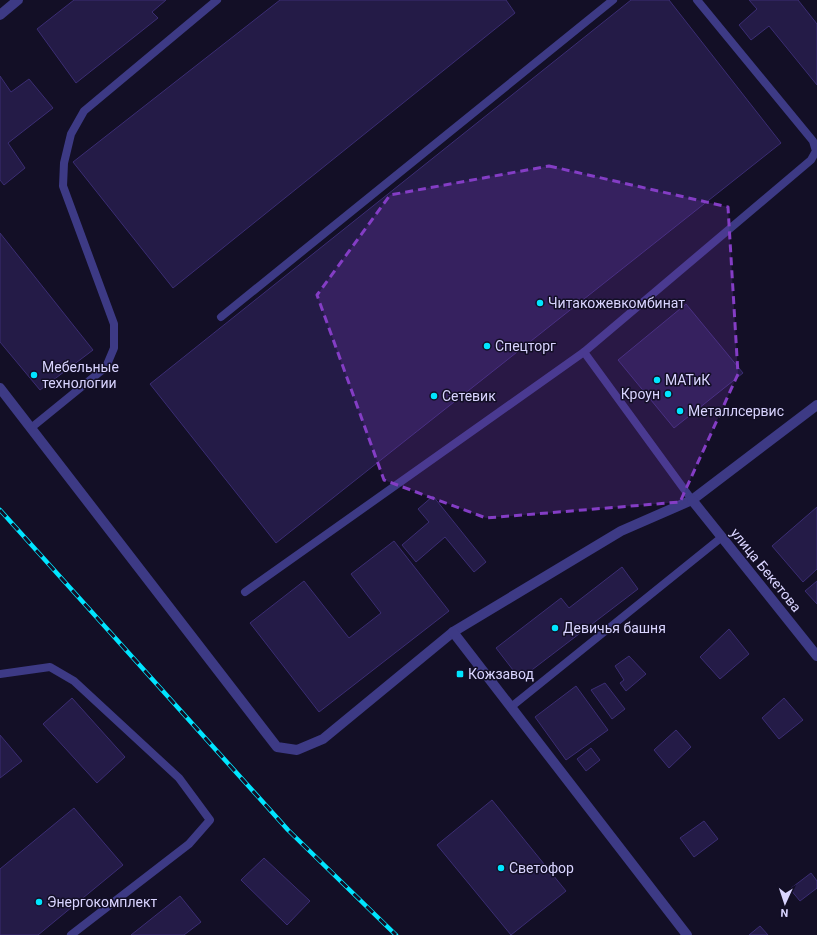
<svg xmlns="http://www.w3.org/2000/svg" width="817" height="935" viewBox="0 0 817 935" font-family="Roboto,sans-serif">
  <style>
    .building { fill: #241b47; stroke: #3b2d73 }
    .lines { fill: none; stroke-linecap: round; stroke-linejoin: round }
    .lane { stroke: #3d3a85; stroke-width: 8 }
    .street { stroke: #3d3a85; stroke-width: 10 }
    .rail-casing { stroke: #00e5ff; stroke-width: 4.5 }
    .rail { stroke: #130f26; stroke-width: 3; stroke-dasharray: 9; stroke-linecap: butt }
    .marked { fill: #843dc5; fill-opacity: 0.2; stroke: #843dc5; stroke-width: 3; stroke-dasharray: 8 5; stroke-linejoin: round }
    .poi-dot { fill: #00e5ff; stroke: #130f26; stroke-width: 1.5 }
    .labels { text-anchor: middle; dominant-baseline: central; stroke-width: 3; stroke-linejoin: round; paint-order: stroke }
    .poi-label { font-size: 14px; fill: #d9d4ff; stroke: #130f26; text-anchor: start }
    .street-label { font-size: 14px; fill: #d9d4ff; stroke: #130f26 }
  </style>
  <rect width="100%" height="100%" fill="#130f26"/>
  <g class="building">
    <path d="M74,0H166L152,12L158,18L76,83L37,29Z"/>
    <path d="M280,0H506L515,13L173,288L73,162Z"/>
    <path d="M631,0H669L781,143L276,543L150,384Z"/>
    <path d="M749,0H798L817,24V85L769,26L751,40L739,25L757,9Z"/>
    <path d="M0,76L11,92L29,79L53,108L8,143L25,168L4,185L0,180Z"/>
    <path d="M0,233L93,350L40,390L0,342Z"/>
    <path d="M686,304L743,373L674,428L618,360Z"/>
    <path d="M433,496L486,562L474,572L445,537L416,562L402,545L429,522L418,509Z"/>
    <path d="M817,507V569L803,582L772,546Z"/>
    <path d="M394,541L449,611L319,712L250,623L304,581L349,638L381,613L351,574Z"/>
    <path d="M622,567L638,589L520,679L496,648L561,598L569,608Z"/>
    <path d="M817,581V604L805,591Z"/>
    <path d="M729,629L749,654L720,679L700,657Z"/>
    <path d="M629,656L646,674L626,691L620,683L624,680L615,666Z"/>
    <path d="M605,683L625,709L612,719L591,690Z"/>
    <path d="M576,686L608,730L566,760L535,717Z"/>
    <path d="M72,698L125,757L97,783L43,724Z"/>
    <path d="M784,698L803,720L779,739L762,718Z"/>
    <path d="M676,730L691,747L669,768L654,750Z"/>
    <path d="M0,735L22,761L0,778Z"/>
    <path d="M591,748L600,760L586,771L577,759Z"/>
    <path d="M492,800L566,891L511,935L437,845Z"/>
    <path d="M74,808L123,865L38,935H0V869Z"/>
    <path d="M704,821L718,839L694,857L680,838Z"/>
    <path d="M264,858L310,901L287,925L241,880Z"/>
    <path d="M811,873L817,881V888L800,901L790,889Z"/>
    <path d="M180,896L201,922L184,935H131Z"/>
    <path d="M760,926L768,935H749Z"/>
  </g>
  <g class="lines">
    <g class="lane">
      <path d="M221,317L613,0"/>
      <path d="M31,428L106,367L114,348V324L63,186L64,163L71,134L84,111L217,0"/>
      <path d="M692,500L584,352L811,160L816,151L813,141L697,0"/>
      <path d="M245,592L584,352"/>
      <path d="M0,674L50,667L74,681L179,778L210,820L189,844L71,935"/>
      <path d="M511,707L722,537"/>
    </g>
    <g class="street">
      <path d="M0,15L18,0"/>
      <path d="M0,388L277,747L297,750L323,739L453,632L621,531L692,500L817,405"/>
      <path d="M692,500L817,656"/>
      <path d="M453,632L687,935"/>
    </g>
    <defs>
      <path id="rail" d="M0,510L288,830L396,935"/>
    </defs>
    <use href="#rail" class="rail-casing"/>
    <use href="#rail" class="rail"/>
  </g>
  <path class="marked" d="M549,166L728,207L738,374L680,502L486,518L384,480L317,295L390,195Z"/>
  <g class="poi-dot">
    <circle cx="540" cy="303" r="4"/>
    <circle cx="487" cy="346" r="4"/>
    <circle cx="34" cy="375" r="4"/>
    <circle cx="657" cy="380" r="4"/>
    <circle cx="668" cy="394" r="4"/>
    <circle cx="434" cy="396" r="4"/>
    <circle cx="680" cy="411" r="4"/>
    <circle cx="555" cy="628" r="4"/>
    <rect x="456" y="670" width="8" height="8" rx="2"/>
    <circle cx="501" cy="868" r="4"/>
    <circle cx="39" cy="902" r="4"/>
  </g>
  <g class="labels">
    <g class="poi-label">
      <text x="548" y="303">Читакожевкомбинат</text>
      <text x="495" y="346">Спецторг</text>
      <text x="42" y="367">Мебельные<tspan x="42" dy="16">технологии</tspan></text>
      <text x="665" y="380">МАТиК</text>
      <text x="660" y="394" text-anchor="end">Кроун</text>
      <text x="442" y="396">Сетевик</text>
      <text x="688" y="411">Металлсервис</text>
      <text x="563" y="628">Девичья башня</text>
      <text x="468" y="674">Кожзавод</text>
      <text x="509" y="868">Светофор</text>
      <text x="47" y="902">Энергокомплект</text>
    </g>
    <g class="street-label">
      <text transform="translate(766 570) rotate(51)">улица Бекетова</text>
    </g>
  </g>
  <g transform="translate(785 903) rotate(183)" stroke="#130f26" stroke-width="3" paint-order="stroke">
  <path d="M0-3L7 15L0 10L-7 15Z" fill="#d9d4ff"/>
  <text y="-6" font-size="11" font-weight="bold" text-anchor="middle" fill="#d9d4ff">N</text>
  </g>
</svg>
